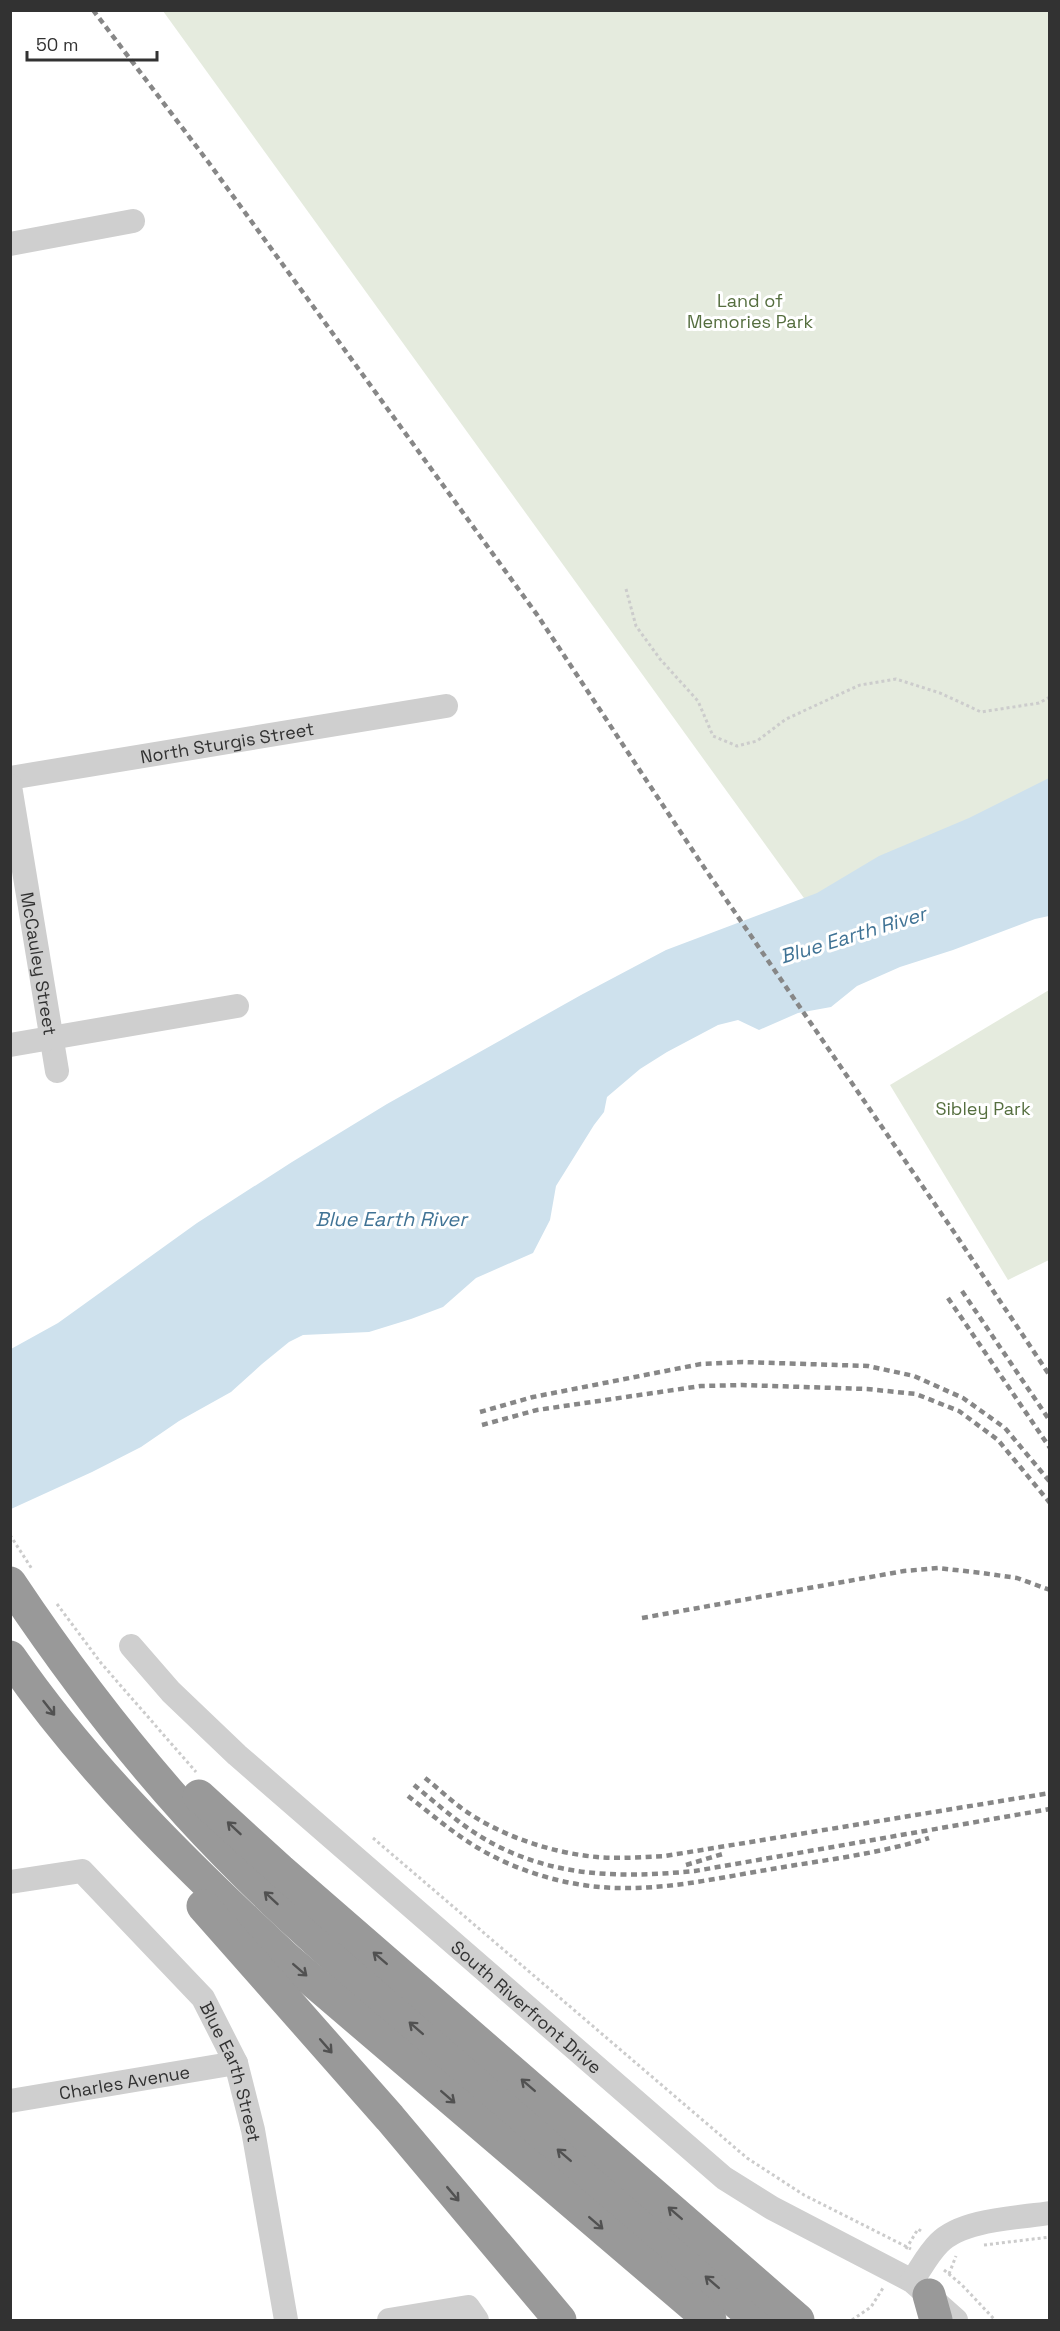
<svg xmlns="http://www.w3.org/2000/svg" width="1060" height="2331" viewBox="0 0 1060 2331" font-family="'Space Grotesk',sans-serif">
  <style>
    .green { fill: #e5ebde }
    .water { fill: #cee1ed }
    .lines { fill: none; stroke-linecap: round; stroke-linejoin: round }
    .path { stroke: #ccc; stroke-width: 3; stroke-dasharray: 3 3; stroke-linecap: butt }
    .minor { stroke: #cfcfcf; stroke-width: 24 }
    .highway { stroke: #999; stroke-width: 33 }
    .rail { stroke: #878787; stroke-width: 4.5; stroke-dasharray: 6 4.5; stroke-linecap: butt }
    .oneway { stroke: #515151 }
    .labels { text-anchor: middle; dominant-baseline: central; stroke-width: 6; stroke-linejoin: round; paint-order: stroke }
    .park-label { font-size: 18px; fill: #556e3f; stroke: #fff }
    .street-label { font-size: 18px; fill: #323232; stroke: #fff }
    .water-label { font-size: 20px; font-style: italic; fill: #407395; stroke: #fff }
  </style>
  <rect width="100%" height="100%" fill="#fff"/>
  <g class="green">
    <path d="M163,11H1049V811L814,912Z"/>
    <path d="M1049,990V1260L1008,1280L890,1085Z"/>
  </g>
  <path class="water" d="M1049,778V916L1035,919L953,950L900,967L857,986L831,1007L798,1013L759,1030L738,1020L718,1025L667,1052L640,1069L607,1097L604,1112L594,1125L556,1186L550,1220L533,1253L476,1278L443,1307L411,1319L369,1332L303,1335L289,1342L262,1364L231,1392L179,1421L141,1447L92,1472L11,1509V1349L58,1323L197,1223L292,1162L387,1104L581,995L666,950L817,893L879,856L969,818Z"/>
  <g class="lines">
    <g class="path">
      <path d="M626,589L636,626L660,659L698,701L713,736L737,746L757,741L786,719L860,685L896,679L940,693L981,712L1039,703L1050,697"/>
      <path d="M10,1535L32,1569"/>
      <path d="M57,1604L101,1663L196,1772"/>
      <path d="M373,1838L747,2158L804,2195L911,2249"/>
      <path d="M984,2245L1050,2237"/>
      <path d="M906,2249L918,2229L921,2231"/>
      <path d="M944,2270L962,2285L995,2320"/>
      <path d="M949,2274L956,2256"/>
      <path d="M852,2320L871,2307L883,2288"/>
    </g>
    <g class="minor">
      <path d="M10,244L133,221"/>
      <path id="s1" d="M10,778L446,706"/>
      <path id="s2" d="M10,786L57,1071"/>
      <path d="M10,1045L237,1006"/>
      <path id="s3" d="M131,1646L171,1692L237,1755L724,2178L772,2208L912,2281L956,2320"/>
      <path id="s4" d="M10,1882L82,1871L203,1998L236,2063L253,2130L286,2320"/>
      <path id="s5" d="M10,2101L236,2063"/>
      <path d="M912,2281C921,2268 928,2254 939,2243C962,2219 1018,2218 1050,2213"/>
      <path d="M389,2320L468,2307L477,2320"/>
    </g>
    <g class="highway">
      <path d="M10,1583C64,1664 123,1742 188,1814C270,1904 363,1983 455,2062C556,2148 656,2234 757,2320"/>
      <path d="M10,1657C88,1770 188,1867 287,1959L710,2320"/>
      <path d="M199,1796L280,1870L798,2320"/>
      <path d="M203,1906L390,2118L560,2320"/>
      <path d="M929,2295L936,2320"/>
    </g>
    <g class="rail">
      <path d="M93,10L209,163L538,616L699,860L956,1235L1050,1376"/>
      <path d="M962,1291L1050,1421"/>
      <path d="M948,1298L1050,1448"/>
      <path d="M480,1412L533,1397L701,1364L743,1362L868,1366L914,1376L963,1398L1005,1428L1050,1482"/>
      <path d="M482,1425L537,1410L701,1386L742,1385L867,1389L916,1394L959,1411L998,1440L1050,1503"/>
      <path d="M642,1618L904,1571L938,1568L982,1573L1017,1578L1050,1590"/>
      <path d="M425,1778C438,1788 450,1800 464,1810C501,1836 552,1853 597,1857C620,1859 643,1857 665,1856L1050,1793"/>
      <path d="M414,1785C436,1803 458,1823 483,1838C550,1878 620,1878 695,1871L1050,1809"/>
      <path d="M408,1796C431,1814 453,1833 478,1848C520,1873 573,1888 622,1888C672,1889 723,1877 772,1869C824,1860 878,1854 929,1838"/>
      <path d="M686,1865L726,1853"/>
    </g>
  </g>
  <defs><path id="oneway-shaft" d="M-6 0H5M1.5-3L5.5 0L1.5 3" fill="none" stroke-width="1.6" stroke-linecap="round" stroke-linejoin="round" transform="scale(1.5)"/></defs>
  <g class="oneway">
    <use href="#oneway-shaft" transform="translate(49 1708) rotate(52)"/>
    <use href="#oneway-shaft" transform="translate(234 1828) rotate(-137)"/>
    <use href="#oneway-shaft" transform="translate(271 1898) rotate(-137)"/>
    <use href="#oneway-shaft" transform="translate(380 1958) rotate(-139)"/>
    <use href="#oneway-shaft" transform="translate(300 1970) rotate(41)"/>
    <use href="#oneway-shaft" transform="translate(416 2028) rotate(-139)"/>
    <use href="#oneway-shaft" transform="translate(326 2046) rotate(49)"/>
    <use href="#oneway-shaft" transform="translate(528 2085) rotate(-139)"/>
    <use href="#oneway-shaft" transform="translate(448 2097) rotate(41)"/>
    <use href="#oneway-shaft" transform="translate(564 2155) rotate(-139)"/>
    <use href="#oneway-shaft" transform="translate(453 2194) rotate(50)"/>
    <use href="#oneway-shaft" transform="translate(675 2213) rotate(-139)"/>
    <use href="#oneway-shaft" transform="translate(596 2223) rotate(41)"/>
    <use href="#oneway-shaft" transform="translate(712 2282) rotate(-139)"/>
  </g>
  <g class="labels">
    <g class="park-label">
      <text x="750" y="300">Land of<tspan x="750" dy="21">Memories Park</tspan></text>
      <text x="983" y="1108">Sibley Park</text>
    </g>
    <g class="street-label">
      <text stroke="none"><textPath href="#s1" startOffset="220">North Sturgis Street</textPath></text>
      <text stroke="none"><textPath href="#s2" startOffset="180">McCauley Street</textPath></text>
      <text stroke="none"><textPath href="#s3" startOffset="536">South Riverfront Drive</textPath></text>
      <text stroke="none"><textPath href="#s4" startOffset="328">Blue Earth Street</textPath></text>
      <text stroke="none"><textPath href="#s5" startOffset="116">Charles Avenue</textPath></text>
    </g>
    <g class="water-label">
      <text transform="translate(853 935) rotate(-17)">Blue Earth River</text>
      <text x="391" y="1219">Blue Earth River</text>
    </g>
  </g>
  <rect width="1060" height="2331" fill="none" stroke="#323232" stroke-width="24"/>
  <path d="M27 51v9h130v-9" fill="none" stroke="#323232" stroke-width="3"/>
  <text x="36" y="51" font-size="18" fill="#323232" stroke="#ffffff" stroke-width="4.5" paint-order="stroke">50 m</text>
</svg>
